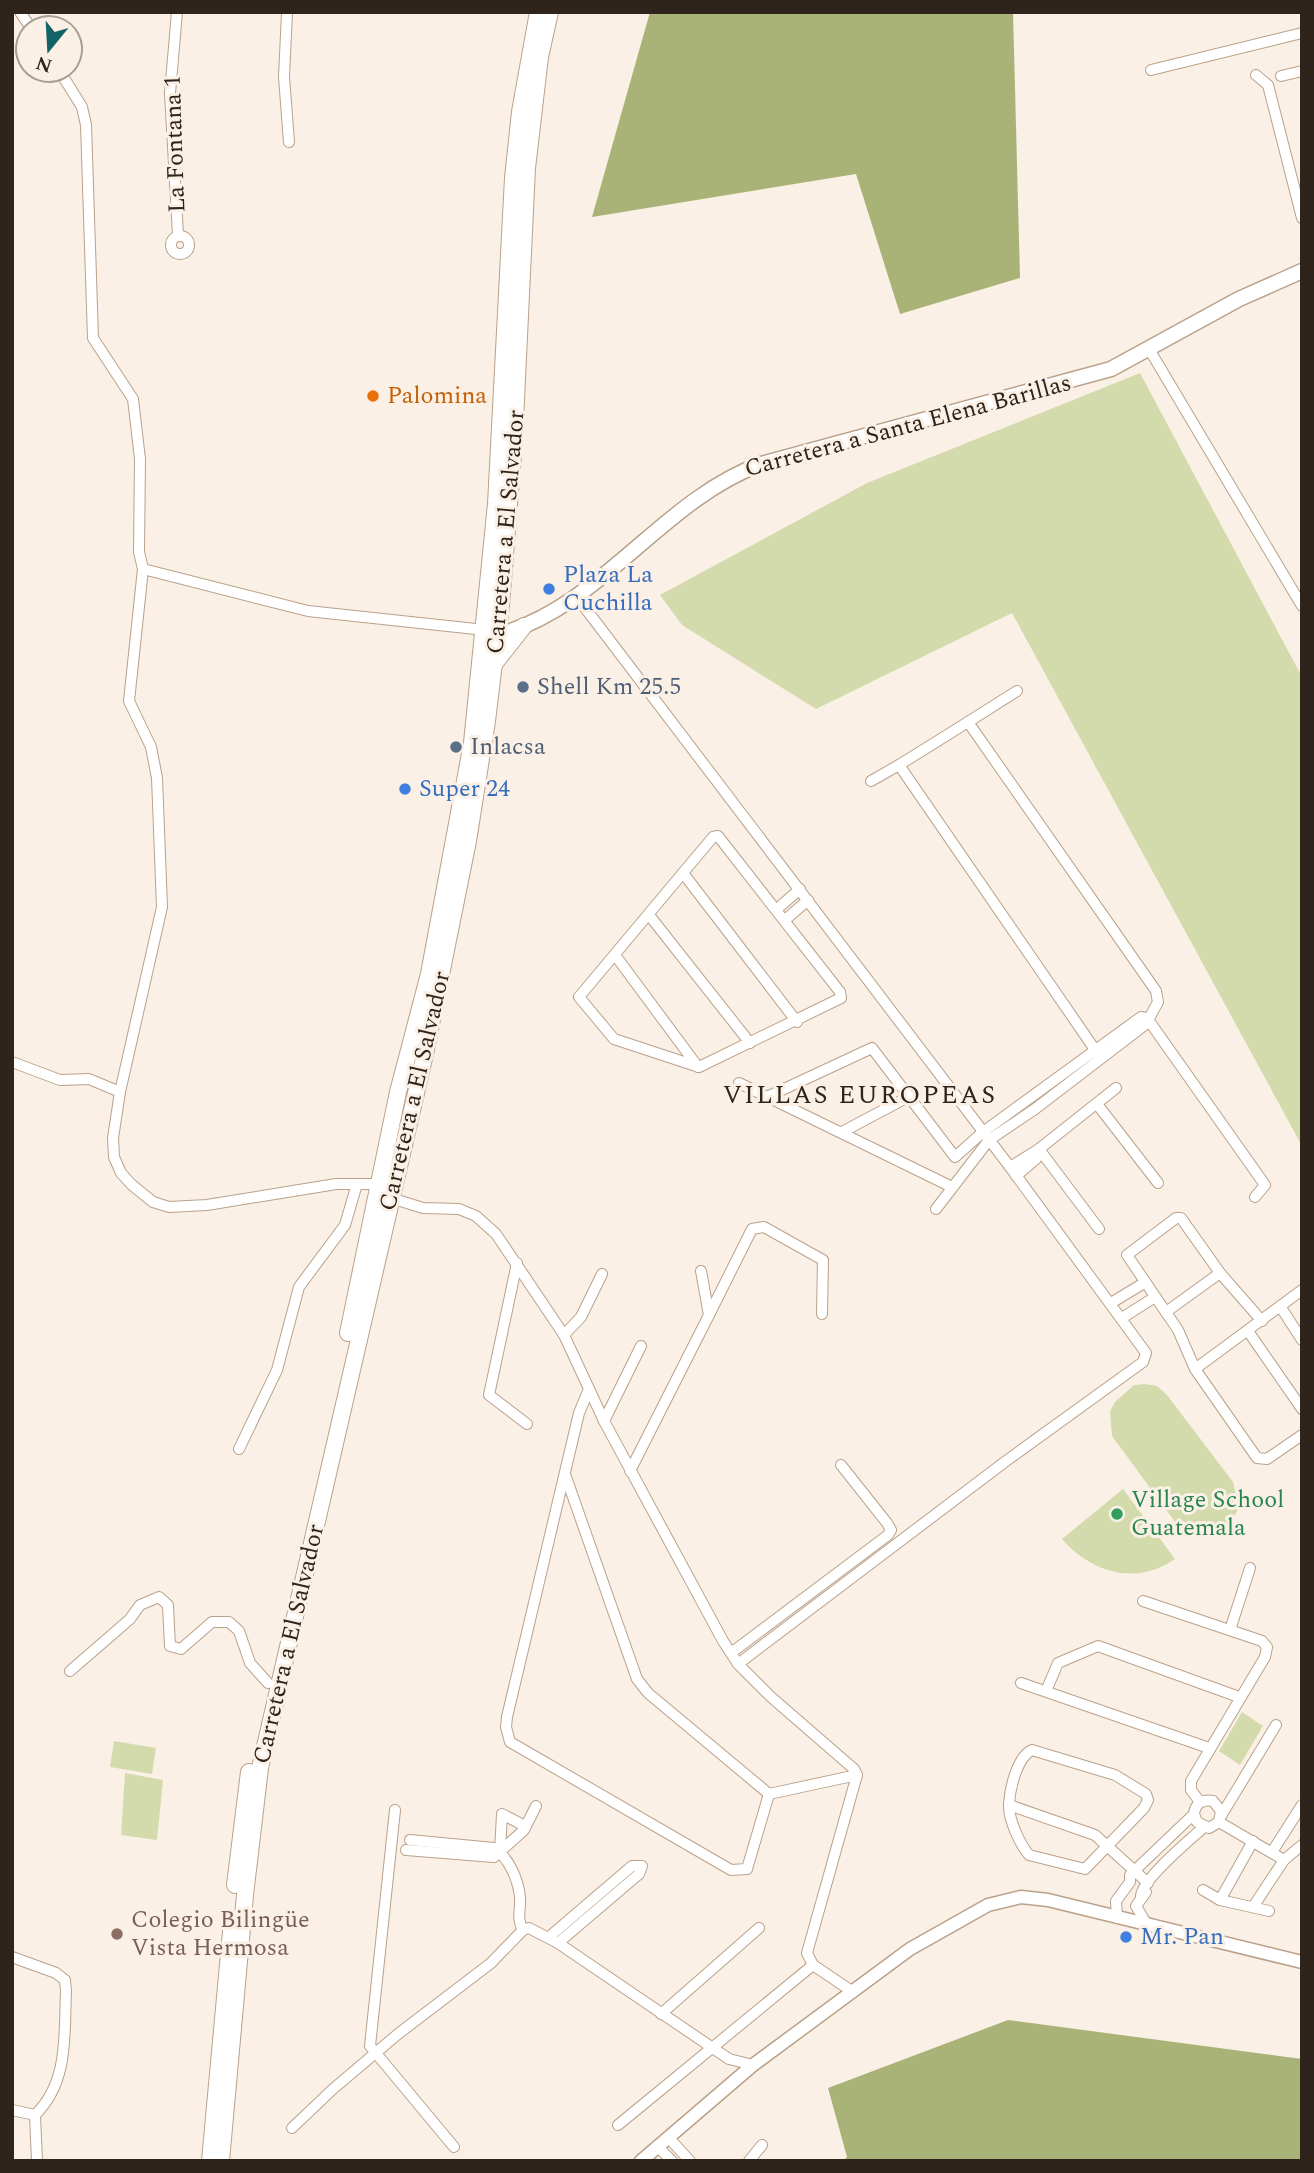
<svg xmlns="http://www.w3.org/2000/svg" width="1314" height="2173" viewBox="0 0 1314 2173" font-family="Spectral,serif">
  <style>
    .green { fill: #d3dbac }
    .forest { fill: #aab377 }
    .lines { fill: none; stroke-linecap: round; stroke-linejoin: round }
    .minor-casing { stroke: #baa18a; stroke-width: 12 }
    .tertiary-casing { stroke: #baa18a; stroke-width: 15 }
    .secondary-casing { stroke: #baa18a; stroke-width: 17 }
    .trunk-casing { stroke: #baa18a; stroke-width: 18 }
    .minor { stroke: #fff; stroke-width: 10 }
    .tertiary { stroke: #fff; stroke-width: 12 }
    .secondary { stroke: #fff; stroke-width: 14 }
    .trunk { stroke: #fff; stroke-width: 16 }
    .food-dot { fill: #e8710a; stroke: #fbf0e6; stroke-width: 2.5 }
    .shop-dot { fill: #3f7fe0; stroke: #fbf0e6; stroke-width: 2.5 }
    .service-dot { fill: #5c6f8a; stroke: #fbf0e6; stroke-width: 2.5 }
    .leisure-dot { fill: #2e9e5b; stroke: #fbf0e6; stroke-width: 2.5 }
    .education-dot { fill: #8d6e63; stroke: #fbf0e6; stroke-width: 2.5 }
    .labels { text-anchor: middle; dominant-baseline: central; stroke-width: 6; stroke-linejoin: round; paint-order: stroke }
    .street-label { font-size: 24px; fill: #2e241b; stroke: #fbf0e6 }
    .food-label { font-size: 24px; fill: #c56008; stroke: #fbf0e6; text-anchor: start }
    .shop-label { font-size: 24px; fill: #366cbe; stroke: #fbf0e6; text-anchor: start }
    .service-label { font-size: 24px; fill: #4e5e75; stroke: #fbf0e6; text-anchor: start }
    .leisure-label { font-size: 24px; fill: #27864d; stroke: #fbf0e6; text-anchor: start }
    .education-label { font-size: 24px; fill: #785e54; stroke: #fbf0e6; text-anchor: start }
    .neighbourhood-label { font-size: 26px; letter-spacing: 2px; fill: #2e241b; stroke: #fbf0e6 }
  </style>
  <rect width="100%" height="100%" fill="#fbf0e6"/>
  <g class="green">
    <path d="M1140,373L1302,677V1146L1012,613L816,709L682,625L660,595L867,483Z"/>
    <path d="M1145,1384L1157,1386L1167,1395L1233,1482L1239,1508L1225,1532L1201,1536L1181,1530L1112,1436L1110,1411L1115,1402L1134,1385Z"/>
    <path d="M1123,1489L1175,1559C1136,1586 1092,1573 1062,1539Z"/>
    <path d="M1242,1712L1263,1726L1240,1765L1219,1751Z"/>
    <path d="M114,1741L156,1748L152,1774L110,1767Z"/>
    <path d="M125,1773L163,1780L157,1840L121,1835Z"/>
  </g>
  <g class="forest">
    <path d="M650,12H1013L1020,278L900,314L856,174L592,217Z"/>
    <path d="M1008,2020L1302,2059V2161H843L847,2157L828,2088Z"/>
  </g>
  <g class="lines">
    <defs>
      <g id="minor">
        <path d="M20,12L31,28"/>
        <path d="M177,12L170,93L178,235"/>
        <path d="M287,12L284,77L289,142"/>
        <path d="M59,70L82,107L86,125L93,338L133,399L140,459L139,552L143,569L129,701L151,747L157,778L162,907L120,1092L113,1138L114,1157L121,1173L132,1185L153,1202L169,1207L207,1205L336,1184H378"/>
        <path d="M1151,70L1302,33"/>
        <path d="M1256,75L1268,85L1302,218"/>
        <path d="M1281,76L1302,71"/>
        <circle cx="180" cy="245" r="9"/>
        <path d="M1149,349L1302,606"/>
        <path d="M143,569L308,611L485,630"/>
        <path d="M576,596L1010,1167L1146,1353L1143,1362L1006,1461L738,1664"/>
        <path d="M968,722L1017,691"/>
        <path d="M871,781L899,765"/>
        <path d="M718,836L840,992L841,998L699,1067L614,1039L579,997L713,837Z"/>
        <path d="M683,873L797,1022"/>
        <path d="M777,909L800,889"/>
        <path d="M649,915L750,1043"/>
        <path d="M785,920L808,900"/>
        <path d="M615,955L698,1067"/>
        <path d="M1147,1018L1265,1185L1255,1197"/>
        <path d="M12,1062L60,1080L89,1079L120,1092"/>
        <path d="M739,1083L952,1187"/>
        <path d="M769,1096L872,1048L955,1157L983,1132L1141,1017L1147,1018"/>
        <path d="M1097,1104L1158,1183"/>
        <path d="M842,1132L908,1097"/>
        <path d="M1039,1149L1099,1229"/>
        <path d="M1010,1167L1039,1149L1116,1088"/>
        <path d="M1016,1176L1036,1159L1039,1149"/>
        <path d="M391,1198L423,1208L459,1209L476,1216L496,1234L564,1335L604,1421L723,1641L738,1664L771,1697L854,1769L857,1775L807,1953L813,1965L853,1992"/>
        <path d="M936,1209L989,1140L1035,1109L1146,1024L1158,1002L1156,991L968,722L899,765L1100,1057"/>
        <path d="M517,1263L489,1395L527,1424"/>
        <path d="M1111,1303L1144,1283"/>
        <path d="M1280,1306L1302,1340"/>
        <path d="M1166,1312L1220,1273"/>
        <path d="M709,1315L752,1229L764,1227L823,1260L822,1314"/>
        <path d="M1122,1318L1155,1297"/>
        <path d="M1262,1321L1220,1273L1181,1218H1176L1127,1255L1178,1330L1195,1369L1257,1458L1267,1459L1302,1435"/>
        <path d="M1248,1331L1302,1409"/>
        <path d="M564,1335L581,1317L602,1274"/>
        <path d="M1195,1369L1302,1290"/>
        <path d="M589,1389L579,1413L507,1717L506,1727L510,1742L731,1870L747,1869L769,1794"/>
        <path d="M604,1421L641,1346"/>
        <path d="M239,1449L277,1370L299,1287L345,1225L357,1184"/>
        <path d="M630,1471L709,1315L701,1271"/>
        <path d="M566,1477L637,1679L648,1693L769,1794"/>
        <path d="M1143,1601L1262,1641L1267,1647L1265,1657L1191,1781V1790L1200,1802"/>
        <path d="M1230,1630L1250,1568"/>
        <path d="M731,1653L888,1535L891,1530L887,1523L841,1465"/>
        <path d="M70,1671L130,1619L140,1605L159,1597L168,1605L170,1646L181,1649L212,1622H229L239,1631L250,1663L268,1683"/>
        <path d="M1021,1683L1209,1748"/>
        <path d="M1046,1691L1058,1663L1098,1646L1239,1697"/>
        <path d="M1032,1750L1115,1775L1146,1794L1148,1800L1144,1808L1085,1869L1029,1855C1020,1845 1008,1818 1009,1804C1010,1788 1017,1757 1032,1750Z"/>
        <path d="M769,1794L857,1775"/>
        <path d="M1009,1805L1095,1835L1148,1883"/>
        <path d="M395,1810L370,2046L454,2147"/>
        <path d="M1221,1816L1276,1725"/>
        <path d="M1219,1822L1284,1860"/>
        <path d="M410,1840L494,1848C509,1858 518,1879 520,1897C521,1910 516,1918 523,1930"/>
        <path d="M406,1850L494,1857L524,1830L536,1806"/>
        <path d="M500,1852L502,1814L525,1826"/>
        <path d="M1272,1852L1302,1805"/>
        <path d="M1203,1890L1220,1900L1269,1911"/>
        <path d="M1146,1892L1136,1906L1147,1925"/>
        <path d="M1141,1896C1142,1879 1190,1840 1204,1827"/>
        <path d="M1220,1900L1253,1841"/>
        <path d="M1253,1907L1284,1860L1302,1845"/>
        <path d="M1117,1918L1116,1901L1130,1882V1875L1194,1814C1195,1804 1202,1799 1213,1801L1221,1811L1219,1822L1209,1828L1197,1822L1194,1814"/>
        <path d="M549,1937L632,1866H642L639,1874L558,1943"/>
        <path d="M12,1957L56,1973L65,1980L66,1991C64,2035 69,2082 35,2115L37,2161"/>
        <path d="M661,2014L759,1928"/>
        <path d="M12,2110L35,2115"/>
        <path d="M618,2125L813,1965"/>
        <path d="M292,2128L333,2089L398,2034L491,1963L523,1930L529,1928L558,1943L729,2059L753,2065"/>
        <path d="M668,2137L690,2161"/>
        <path d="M657,2146L672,2161"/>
        <path d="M749,2161L762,2145"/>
      </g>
      <path id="tertiary" d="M641,2161L753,2065L910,1949L988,1905L1021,1897L1048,1900L1302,1962"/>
      <path id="secondary" d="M498,635C601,607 662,500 761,464L1111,369L1239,299L1302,271"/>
      <g id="trunk">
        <path d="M495,663L524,626"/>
        <path d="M348,1333L398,1092L429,974L472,743L496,504L513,178L520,112L538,12"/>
        <path d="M235,1885L249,1772"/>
        <path d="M210,2161L232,1921"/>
        <path d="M221,2161L245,1895L260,1768L425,1054L468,841L487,721L501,605L514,442L527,168L540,57L550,12"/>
      </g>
    </defs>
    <use href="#minor" class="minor-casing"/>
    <use href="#tertiary" class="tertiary-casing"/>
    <use href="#secondary" class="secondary-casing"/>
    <use href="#trunk" class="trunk-casing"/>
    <use href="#minor" class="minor"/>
    <use href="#tertiary" class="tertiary"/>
    <use href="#secondary" class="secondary"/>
    <use href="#trunk" class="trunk"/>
  </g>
  <circle class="food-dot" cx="373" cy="396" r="7"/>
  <g class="shop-dot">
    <circle cx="549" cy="589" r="7"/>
    <circle cx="405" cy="789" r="7"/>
    <circle cx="1126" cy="1937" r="7"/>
  </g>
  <g class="service-dot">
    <circle cx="523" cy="687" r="7"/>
    <circle cx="456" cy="747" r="7"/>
  </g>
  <circle class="leisure-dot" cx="1117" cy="1514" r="7"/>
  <circle class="education-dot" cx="117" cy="1934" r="7"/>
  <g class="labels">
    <g class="street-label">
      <text transform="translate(175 144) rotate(-92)">La Fontana 1</text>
      <text transform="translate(908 426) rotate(-15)">Carretera a Santa Elena Barillas</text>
      <text transform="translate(506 532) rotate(-85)">Carretera a El Salvador</text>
      <text transform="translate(415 1091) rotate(-77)">Carretera a El Salvador</text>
      <text transform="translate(289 1644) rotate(-77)">Carretera a El Salvador</text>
    </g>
    <g class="food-label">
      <text x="387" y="396">Palomina</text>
    </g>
    <g class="shop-label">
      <text x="563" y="575">Plaza La<tspan x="563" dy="28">Cuchilla</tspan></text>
      <text x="419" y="789">Super 24</text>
      <text x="1140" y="1937">Mr. Pan</text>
    </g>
    <g class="service-label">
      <text x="537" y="687">Shell Km 25.5</text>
      <text x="470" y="747">Inlacsa</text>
    </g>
    <g class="leisure-label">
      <text x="1131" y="1500">Village School<tspan x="1131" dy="28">Guatemala</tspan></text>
    </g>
    <g class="education-label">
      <text x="131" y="1920">Colegio Bilingüe<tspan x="131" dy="28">Vista Hermosa</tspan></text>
    </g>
    <g class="neighbourhood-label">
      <text x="860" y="1095">VILLAS EUROPEAS</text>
    </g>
  </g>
  <rect width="1314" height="2173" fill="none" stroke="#2e241b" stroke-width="28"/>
  <g transform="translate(49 49) rotate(198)"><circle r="33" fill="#fbf0e6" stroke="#a99e95" stroke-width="2"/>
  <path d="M0-5L12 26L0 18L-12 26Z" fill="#126366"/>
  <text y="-10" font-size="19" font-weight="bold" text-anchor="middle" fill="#2e241b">N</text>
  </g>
</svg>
